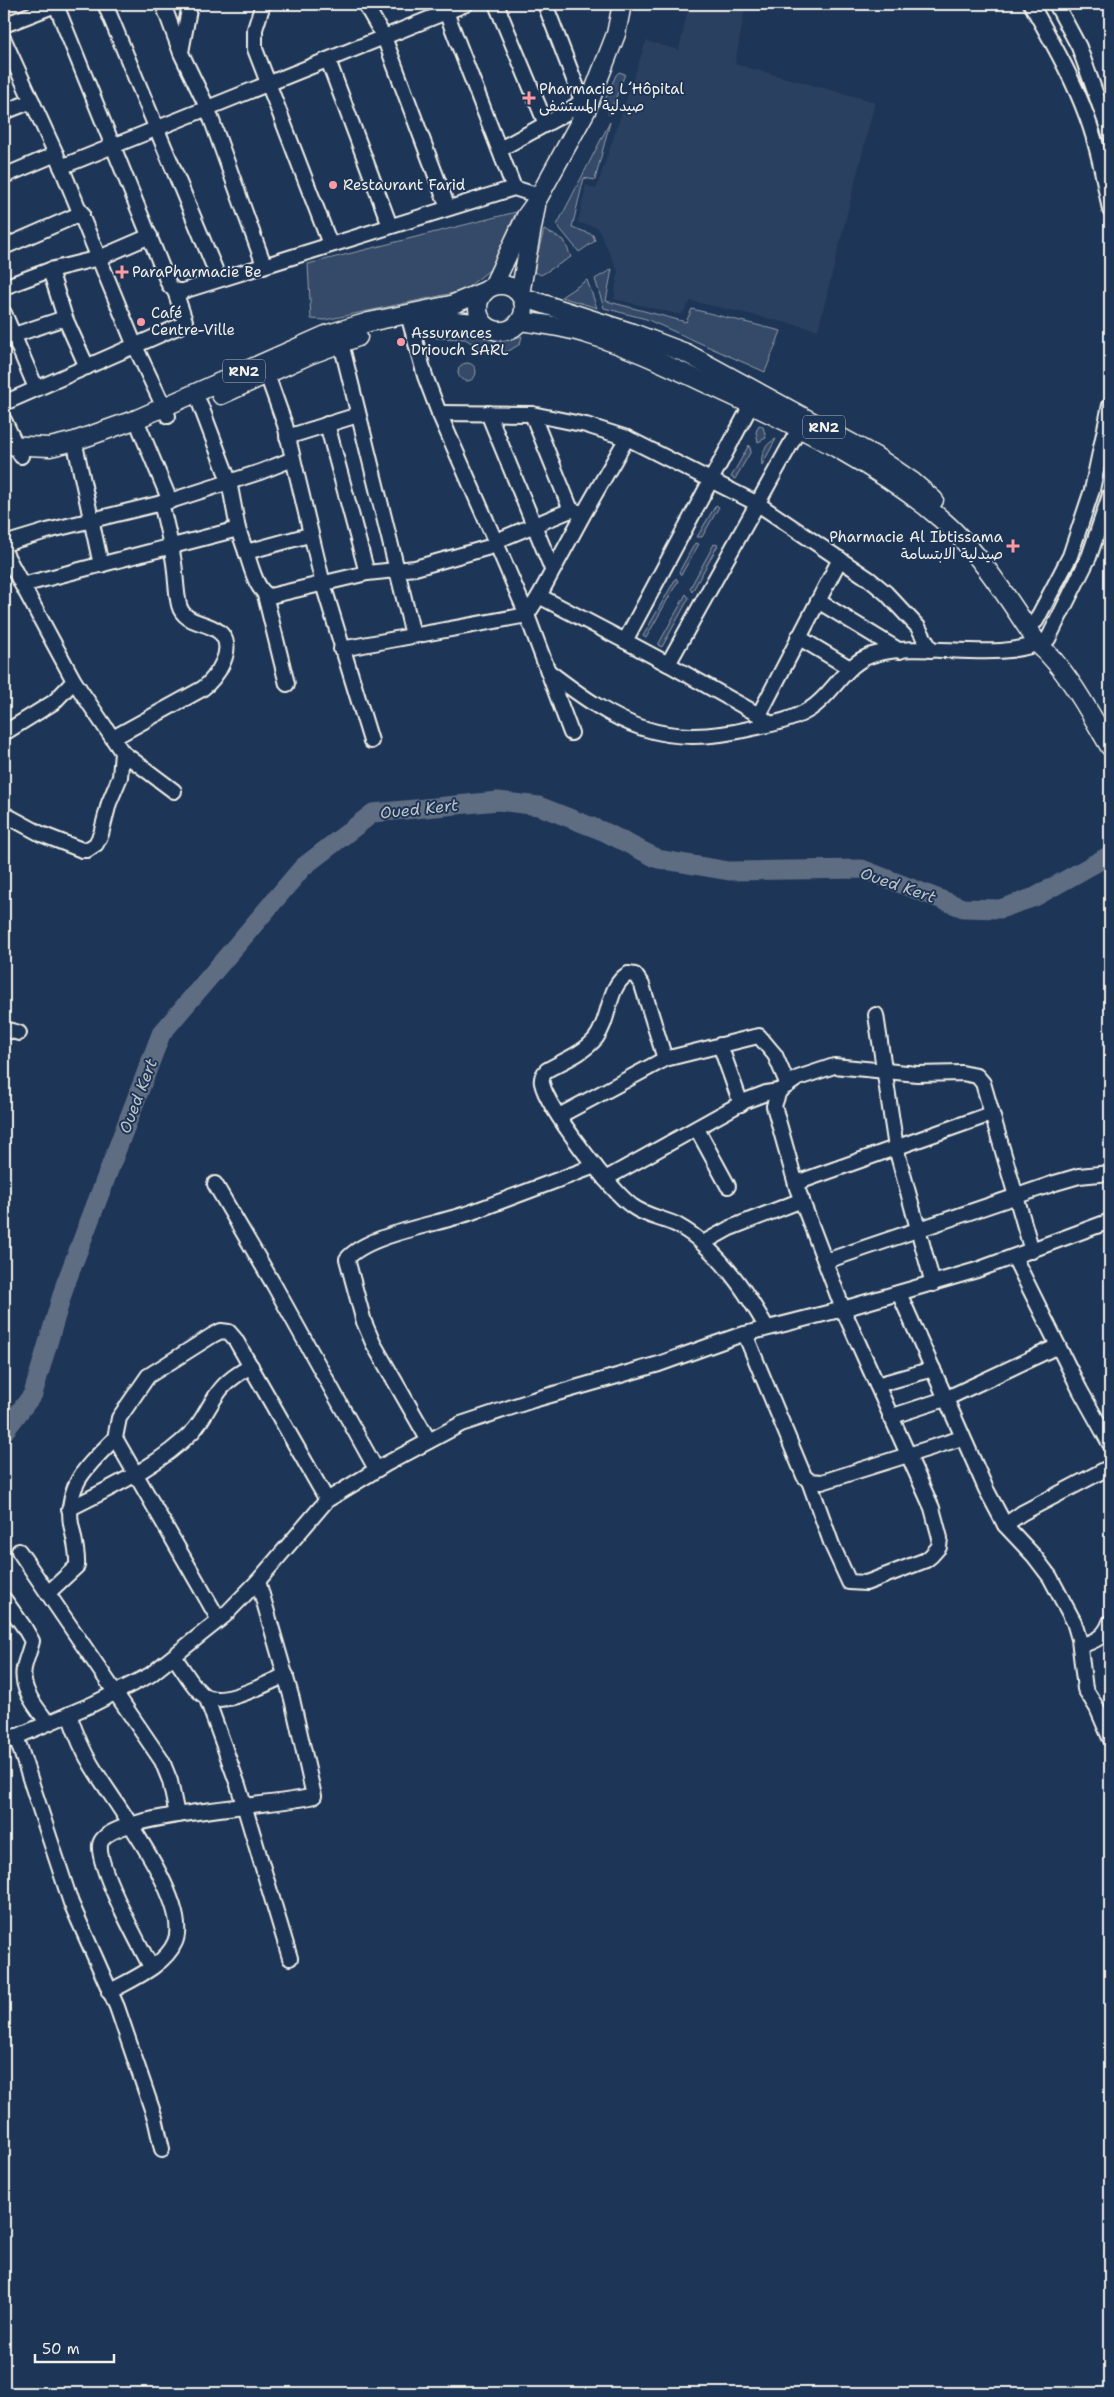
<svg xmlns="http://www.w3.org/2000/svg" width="1114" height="2397" viewBox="0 0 1114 2397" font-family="'Shantell Sans','Playpen Sans Arabic',sans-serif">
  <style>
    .built { fill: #2a4060 }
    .green { fill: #354a67; stroke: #949ea8 }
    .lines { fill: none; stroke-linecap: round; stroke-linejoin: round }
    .river { stroke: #5e6d82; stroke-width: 19 }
    .minor-casing { stroke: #f4f1e8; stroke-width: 18 }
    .major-casing { stroke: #f4f1e8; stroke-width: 21 }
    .minor { stroke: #1d3557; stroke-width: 14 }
    .major { stroke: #1d3557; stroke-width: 18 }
    .poi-dot { fill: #ff9aa2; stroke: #1d3557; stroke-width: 2 }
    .labels { text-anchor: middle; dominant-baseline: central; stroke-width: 4; stroke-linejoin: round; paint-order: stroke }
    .shield { fill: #1d3557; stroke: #b4b9bc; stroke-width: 1 }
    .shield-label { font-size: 14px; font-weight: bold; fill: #f4f1e8 }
    .poi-label { font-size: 15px; fill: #f4f1e8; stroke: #1d3557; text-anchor: start }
    .water-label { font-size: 16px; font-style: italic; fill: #c0c3c4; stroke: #1d3557 }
  </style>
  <rect width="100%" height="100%" fill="#1d3557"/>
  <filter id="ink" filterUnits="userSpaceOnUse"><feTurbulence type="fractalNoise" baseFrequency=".02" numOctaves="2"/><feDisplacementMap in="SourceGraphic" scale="10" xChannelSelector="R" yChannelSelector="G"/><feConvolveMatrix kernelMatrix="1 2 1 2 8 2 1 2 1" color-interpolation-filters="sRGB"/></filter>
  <g filter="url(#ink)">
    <path class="built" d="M689,4H746L735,64L875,102L818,330L691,301L681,315L614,299L618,271L597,227L578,223L586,185L596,189L646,41L679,50Z"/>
    <g class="green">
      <path d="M619,72L625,74L609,115L605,100L616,75Z"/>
      <path d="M610,122L595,180L584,178L572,227L593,235L595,241L579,252L557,225Z"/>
      <path d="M516,212L492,268L463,291L325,320L311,319L308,264Z"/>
      <path d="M544,230L564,240L571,257L541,275L533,271Z"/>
      <path d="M612,269L606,301L686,322L692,309L781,331L765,372L646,319L604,308L595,279Z"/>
      <path d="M587,280L597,308L561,297Z"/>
      <path d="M433,335C444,335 455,334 466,335C488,336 498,344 522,336L520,344L507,352L488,353L465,339L436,338Z"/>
      <circle cx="467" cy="372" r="9"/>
      <path d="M759,425L763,427L766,438L758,442L756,432Z"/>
      <path d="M776,439L762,465C760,454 766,443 776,439Z"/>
      <path d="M749,445L751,451L735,479L731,477Z"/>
      <path d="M716,505L719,507L702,537H697Z"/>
      <path d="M695,543L699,544L681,575L679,572Z"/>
      <path d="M714,544L718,545L692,592L690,588Z"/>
      <path d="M676,578L678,581L646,638L643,636Z"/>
      <path d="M686,594L689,598L662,647L658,645Z"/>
    </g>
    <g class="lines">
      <path class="river" d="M4,1432L33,1394L65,1285L161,1034L303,867L373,813L498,801L539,806L605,832L658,859L729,871L862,869L963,908L1000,909L1035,897L1110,855"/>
      <defs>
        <g id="minor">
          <path d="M105,4L219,279"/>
          <path d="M163,4L181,53L207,107L264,265"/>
          <path d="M263,4L255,29V49L330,244"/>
          <path d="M365,4L384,37L448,208"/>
          <path d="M443,4L514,188"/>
          <path d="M496,4L546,124"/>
          <path d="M545,4L586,111"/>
          <path d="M1031,4C1051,40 1073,78 1087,117C1098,147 1104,179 1110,210"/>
          <path d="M1056,4L1079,47L1110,134"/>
          <path d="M56,5L169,285L175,291H183L514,188L539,196"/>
          <path d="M4,25L58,4"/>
          <path d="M4,40L56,154L135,346L168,416"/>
          <path d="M181,52L190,4"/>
          <path d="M328,60L390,226"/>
          <path d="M4,112L32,101"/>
          <path d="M500,149L564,114L582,101"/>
          <path d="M61,167L466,4"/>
          <path d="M4,176L56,154"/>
          <path d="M4,247L82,213"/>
          <path d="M4,287L50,270L99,258L150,236"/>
          <path d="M4,313L36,388"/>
          <path d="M65,318L87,367"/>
          <path d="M410,322L425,376L439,413L497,545"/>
          <path d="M14,335L65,318L50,270"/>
          <path d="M341,343L413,635"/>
          <path d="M264,366L285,425L323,584L371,741"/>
          <path d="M4,403L182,325L185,321L175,291"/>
          <path d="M200,404L229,481L238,529L246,552L309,535"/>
          <path d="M439,413L532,414L586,425L627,438L758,504L869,579L886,593L918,627L931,650"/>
          <path d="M488,413L552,569"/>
          <path d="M532,414L571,510"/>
          <path d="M4,420L21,456"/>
          <path d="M327,424L367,573"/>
          <path d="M140,429L170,501"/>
          <path d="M287,437L358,415"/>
          <path d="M76,449L101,565"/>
          <path d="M496,541L571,510L579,512"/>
          <path d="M4,544L47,531L170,501L260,472L293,459"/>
          <path d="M4,551L74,681L122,752L120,777L109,803L101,834L96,844L87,850H82L41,834L4,814"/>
          <path d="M246,552C251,565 256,592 270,596L367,573L415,568L497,545L527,615L571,733"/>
          <path d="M22,585L238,529"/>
          <path d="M265,595L287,684"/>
          <path d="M539,596L584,513L627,438"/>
          <path d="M818,601L900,651"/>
          <path d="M1036,621L1070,556L1092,490L1110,405"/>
          <path d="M798,637L850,668"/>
          <path d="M625,641L668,664"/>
          <path d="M341,649L527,615L539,596L625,641L751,405"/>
          <path d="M548,671C619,725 661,750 753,728C772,724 793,720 810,709C833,695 845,663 872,655C926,638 995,666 1048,639L1089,557L1110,495"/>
          <path d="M759,715L840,559"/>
          <path d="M770,724L759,715L668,664L799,429"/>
          <path d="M4,733L54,702L74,681"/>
          <path d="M113,738L202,689C216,679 239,646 218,631C205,621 184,624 179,605C176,592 176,577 174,563C171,543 166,523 161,503"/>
          <path d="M122,752L174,791"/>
          <path d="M876,1015L896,1148L933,1284"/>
          <path d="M4,1029L19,1033"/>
          <path d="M720,1045L741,1104"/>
          <path d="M665,1059L642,985L635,975L628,974C607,986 611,1018 596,1038C584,1053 563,1061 547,1070C543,1074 541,1078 542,1083C547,1108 611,1191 632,1206C645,1216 662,1218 677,1225C686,1230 695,1236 702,1243C730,1267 749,1297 767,1328"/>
          <path d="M559,1116L665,1059L754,1037L759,1036L775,1055L788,1085"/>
          <path d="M697,1129L728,1186"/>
          <path d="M605,1179L745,1101L766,1093L779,1091"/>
          <path d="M796,1183L991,1114"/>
          <path d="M215,1184L274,1285L376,1469"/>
          <path d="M703,1243L730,1228L802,1200"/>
          <path d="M1014,1257L1080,1390L1110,1444"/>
          <path d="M826,1261L1055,1183L1079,1176L1110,1173"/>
          <path d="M899,1293L986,1489L1005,1525L1034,1556L1050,1577L1074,1622L1079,1639L1085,1689L1097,1708L1110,1738"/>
          <path d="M745,1334L804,1476L809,1481L822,1482L962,1438"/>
          <path d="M877,1385L933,1369"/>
          <path d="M890,1417L945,1399L1058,1346"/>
          <path d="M429,1441L373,1343L364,1322L347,1259C368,1234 440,1224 472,1212C513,1197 554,1181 595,1166"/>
          <path d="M809,1481L832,1545L849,1582L866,1583L926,1560L931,1556L939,1547L940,1538L932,1508L843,1309L797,1188L774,1106L779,1091L798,1078L834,1066L917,1074L962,1073L977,1076L983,1083L1032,1251"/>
          <path d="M69,1509C112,1487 159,1466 193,1431C203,1420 209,1405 218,1393C226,1381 239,1373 251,1366"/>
          <path d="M1005,1525L1022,1513L1110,1467"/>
          <path d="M19,1551L162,1761L170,1781L177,1815"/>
          <path d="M48,1593L77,1566C78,1552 74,1538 71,1524C65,1483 89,1465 115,1438"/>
          <path d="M4,1599L24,1627L32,1641C30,1650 26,1659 24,1668C20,1689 36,1707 48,1723"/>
          <path d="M219,1620L115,1438L119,1418L148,1376L213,1335L221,1331L229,1332L235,1339L327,1500"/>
          <path d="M1080,1646C1095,1641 1105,1637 1110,1622"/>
          <path d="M174,1657C183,1668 191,1685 202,1694C220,1710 267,1683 286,1675"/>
          <path d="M207,1699L238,1785L290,1958"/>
          <path d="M69,1714C75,1732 82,1750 92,1766C113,1801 192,1903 175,1942C165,1966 130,1980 109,1992"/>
          <path d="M16,1736L71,1903L117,2007L155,2118L162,2149"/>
          <path d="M4,1742L93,1704L150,1675L224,1616L258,1581L327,1500L386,1464L461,1424L533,1400L659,1364L737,1336L843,1309L977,1270L1110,1221"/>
          <path d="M151,1967C139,1944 97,1867 100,1845C104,1812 283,1806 314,1796L292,1699L258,1581"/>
        </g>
        <g id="major">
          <circle cx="501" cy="308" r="23"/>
          <path d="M493,286L526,216L536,202L586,111L616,34L622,4"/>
          <path d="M520,294L536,206"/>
          <path d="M522,297L630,332L686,353L875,456L913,482L934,500"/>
          <path d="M520,321C543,324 566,327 587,334C638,349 685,374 733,396C805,430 881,467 941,519C979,551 1011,603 1038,644C1069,672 1089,712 1110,747"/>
          <path d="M417,322L445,320L484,324"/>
          <path d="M221,395L309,355L358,337"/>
          <path d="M4,445L50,447L75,441L137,419L328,334L369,322L451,305L485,291"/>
        </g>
      </defs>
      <use href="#minor" class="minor-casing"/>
      <use href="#major" class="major-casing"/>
      <use href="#minor" class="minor"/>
      <use href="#major" class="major"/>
    </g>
  </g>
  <g class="poi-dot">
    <path d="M526.5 90.5h5v5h5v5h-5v5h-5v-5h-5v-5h5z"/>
    <circle cx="333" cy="185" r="5"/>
    <path d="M119.5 264.5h5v5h5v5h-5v5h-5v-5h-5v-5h5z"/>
    <circle cx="141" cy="322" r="5"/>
    <circle cx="401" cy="342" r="5"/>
    <path d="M1010.5 538.5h5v5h5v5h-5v5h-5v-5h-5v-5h5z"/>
  </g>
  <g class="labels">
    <g class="shield">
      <rect x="223" y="359.5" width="42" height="23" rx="4"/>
      <rect x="803" y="415.5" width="42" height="23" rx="4"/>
    </g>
    <g class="shield-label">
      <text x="244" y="371">RN2</text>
      <text x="824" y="427">RN2</text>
    </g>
    <g class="poi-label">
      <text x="539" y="89">Pharmacie L´Hôpital<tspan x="539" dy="17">صيدلية المستشفى</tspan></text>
      <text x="343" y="185">Restaurant Farid</text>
      <text x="132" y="272">ParaPharmacie Be</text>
      <text x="151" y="313">Café<tspan x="151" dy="17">Centre-Ville</tspan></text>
      <text x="411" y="333">Assurances<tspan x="411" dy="17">Driouch SARL</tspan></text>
      <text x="1003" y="537" text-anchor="end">Pharmacie Al Ibtissama<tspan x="1003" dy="17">صيدلية الابتسامة</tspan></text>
    </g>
    <g class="water-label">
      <text transform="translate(419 809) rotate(-6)">Oued Kert</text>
      <text transform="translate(898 885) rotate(19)">Oued Kert</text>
      <text transform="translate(138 1096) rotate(-69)">Oued Kert</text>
    </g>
  </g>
  <rect width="1114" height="2397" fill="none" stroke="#1d3557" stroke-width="20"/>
  <rect x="10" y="10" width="1094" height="2377" fill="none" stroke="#f4f1e8" stroke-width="2" filter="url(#ink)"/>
  <path d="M35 2354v8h79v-8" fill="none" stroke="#f4f1e8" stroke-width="2.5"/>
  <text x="42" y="2354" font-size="15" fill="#f4f1e8" stroke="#1d3557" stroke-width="4" paint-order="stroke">50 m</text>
</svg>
